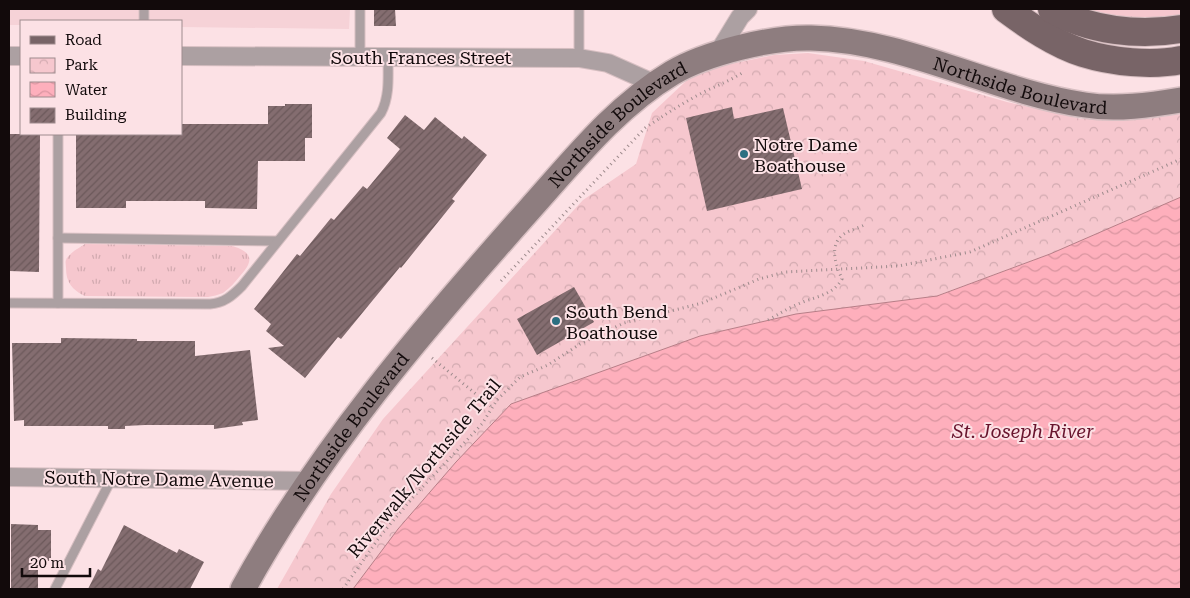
<svg xmlns="http://www.w3.org/2000/svg" width="1190" height="598" viewBox="0 0 1190 598" font-family="'Roboto Serif',serif">
  <style>
    .built { fill: #f6d2d7 }
    .grass { fill: url(#grass-tufts) }
    .park { fill: url(#park-crowns) }
    .water { fill: url(#water-waves); stroke: #b77e87 }
    .building { fill: url(#building-hatch) }
    .lines { fill: none; stroke-linecap: round; stroke-linejoin: round }
    .lane-casing { stroke: #d7bfc2; stroke-width: 11 }
    .street-casing { stroke: #d7bfc2; stroke-width: 20 }
    .secondary-casing { stroke: #d7bfc2; stroke-width: 28 }
    .primary-casing { stroke: #d7bfc2; stroke-width: 30 }
    .path { stroke: #9e8b8d; stroke-width: 3; stroke-dasharray: 1 4; stroke-linecap: butt }
    .lane { stroke: #aca0a2; stroke-width: 9 }
    .street { stroke: #aca0a2; stroke-width: 18 }
    .secondary { stroke: #8e7d7f; stroke-width: 25 }
    .primary { stroke: #786467; stroke-width: 28 }
    .poi-dot { fill: #2c6f81; stroke: #fce1e5; stroke-width: 2 }
    .labels { text-anchor: middle; dominant-baseline: central; stroke-width: 4; stroke-linejoin: round; paint-order: stroke }
    .street-label { font-size: 18px; fill: #120a0b; stroke: #fce1e5 }
    .poi-label { font-size: 18px; fill: #120a0b; stroke: #fce1e5; text-anchor: start }
    .water-label { font-size: 19px; font-style: italic; fill: #68142d; stroke: #fce1e5 }
  </style>
  <defs>
    <pattern id="grass-tufts" width="24" height="20" patternUnits="userSpaceOnUse" patternTransform="scale(1.25)"><rect width="24" height="20" fill="#f6c7ce"/><path d="M3 7l-1-3M5 7V3M7 7l1-3M15 17l-1-3M17 17v-4M19 17l1-3" fill="none" stroke="#d2aab0"/></pattern>
    <pattern id="park-crowns" width="20" height="18" patternUnits="userSpaceOnUse" patternTransform="scale(1.25)"><rect width="20" height="18" fill="#f6c7ce"/><path d="M2 6a3 3 0 1 1 6 0M12 15a3 3 0 1 1 6 0" fill="none" stroke="#d2aab0"/></pattern>
    <pattern id="water-waves" width="16" height="10" patternUnits="userSpaceOnUse" patternTransform="scale(1.25)"><rect width="16" height="10" fill="#feafbc"/><path d="M0 5q4-4 8 0t8 0" fill="none" stroke="#d995a0"/></pattern>
    <pattern id="building-hatch" width="6" height="6" patternUnits="userSpaceOnUse" patternTransform="scale(1.25)"><rect width="6" height="6" fill="#846d70"/><path d="M-1 1l2-2M0 6l6-6M5 7l2-2" fill="none" stroke="#6b585a"/></pattern>
  </defs>
  <rect width="100%" height="100%" fill="#fce1e5"/>
  <path class="built" d="M9,9H350L349,29L181,27V21H21V25H9Z"/>
  <g class="grass">
    <path d="M1086,9H1181V17C1150,20 1115,23 1086,9Z"/>
    <path d="M85,244L232,246C253,252 254,261 240,276C235,282 230,288 223,293C218,295 213,296 208,297L85,296C72,290 66,282 66,268C66,265 65,262 66,260C69,253 79,248 85,244Z"/>
  </g>
  <path class="park" d="M808,53L864,61L1007,102L1081,119H1147L1181,114V197L1050,254L936,296L796,314L700,336L511,404L456,462L398,529L353,589H277L331,494L383,419L583,200L636,164L652,113L686,81L712,68L774,55Z"/>
  <path class="water" d="M1181,197V589H353L398,529L456,462L511,404L700,336L796,314L937,296L1050,254Z"/>
  <g class="building">
    <path d="M374,9H395L396,26H374Z"/>
    <path d="M285,104H312V138H305V161H258L257,209L205,208V201H126V208H76V134H181V124H268V106H285Z"/>
    <path d="M732,107L734,119L783,108L802,189L707,211L686,118Z"/>
    <path d="M405,115L424,130L435,117L462,139L464,136L487,155L452,199L455,201L401,268L400,267L341,339L338,337L305,378L268,348L284,346L266,331L271,324L254,309L297,254L300,256L331,218L334,220L363,186L367,189L400,149L387,138Z"/>
    <path d="M9,134H40L39,272L9,271Z"/>
    <path d="M574,287L594,322L537,355L517,319Z"/>
    <path d="M61,338L137,339V341H195V356L250,350L258,420L242,422L243,425L214,429V425H145L125,426V429H108V426H24V420L14,421L12,343H61Z"/>
    <path d="M11,524L38,525V530H51V561H38V589H11Z"/>
    <path d="M124,525L177,553L179,549L204,562L190,589H88L98,569L101,571Z"/>
  </g>
  <g class="lines">
    <defs>
      <g id="lane">
        <path d="M144,9V21"/>
        <path d="M579,9V58"/>
        <path d="M360,57V9"/>
        <path d="M58,134V303"/>
        <path d="M58,238L277,241"/>
        <path d="M9,303L210,304C224,303 232,296 242,286L381,113C390,96 388,76 388,57"/>
        <path d="M55,589L112,478"/>
      </g>
      <g id="street">
        <path d="M718,53L740,17L748,9"/>
        <path d="M9,56H21"/>
        <path d="M181,56L579,58L608,63L655,84"/>
        <path d="M9,477L308,481"/>
      </g>
      <g id="secondary">
        <path id="s1" d="M243,589C319,450 424,328 529,210C573,161 615,107 672,73C706,53 771,37 811,38C906,40 992,91 1085,105C1116,110 1151,105 1181,100"/>
      </g>
      <g id="primary">
        <path d="M1006,9C1029,26 1055,44 1083,53C1112,62 1151,66 1181,60"/>
        <path d="M1052,9C1089,31 1139,36 1181,29"/>
      </g>
    </defs>
    <use href="#lane" class="lane-casing"/>
    <use href="#street" class="street-casing"/>
    <use href="#secondary" class="secondary-casing"/>
    <use href="#primary" class="primary-casing"/>
    <g class="path">
      <path d="M501,281L645,128C666,114 687,100 710,89C721,84 731,80 742,73"/>
      <path d="M768,320C778,315 786,309 796,305C812,297 833,296 842,279C836,265 828,245 844,234C850,230 859,228 866,224"/>
      <path d="M432,358L493,408"/>
      <path d="M343,589L381,535L415,495L482,424L497,400L520,377L548,365L580,344L624,323L702,303L759,279L785,272L898,266L970,252L1181,159"/>
    </g>
    <use href="#lane" class="lane"/>
    <use href="#street" class="street"/>
    <use href="#secondary" class="secondary"/>
    <use href="#primary" class="primary"/>
  </g>
  <g class="poi-dot">
    <circle cx="744" cy="154" r="5"/>
    <circle cx="556" cy="321" r="5"/>
  </g>
  <g class="labels">
    <g class="street-label">
      <text x="421" y="57">South Frances Street</text>
      <text stroke="none"><textPath href="#s1" startOffset="1035">Northside Boulevard</textPath></text>
      <text stroke="none"><textPath href="#s1" startOffset="600">Northside Boulevard</textPath></text>
      <text stroke="none"><textPath href="#s1" startOffset="195">Northside Boulevard</textPath></text>
      <text transform="translate(424 468) rotate(-50)">Riverwalk/Northside Trail</text>
      <text transform="translate(159 479) rotate(1)">South Notre Dame Avenue</text>
    </g>
    <g class="poi-label">
      <text x="754" y="144">Notre Dame<tspan x="754" dy="21">Boathouse</tspan></text>
      <text x="566" y="311">South Bend<tspan x="566" dy="21">Boathouse</tspan></text>
    </g>
    <g class="water-label">
      <text x="1023" y="431">St. Joseph River</text>
    </g>
  </g>
  <rect width="1190" height="598" fill="none" stroke="#120a0b" stroke-width="20"/>
  <rect x="20" y="20" width="162" height="115" fill="#fce1e5" stroke="#9e8b8e"/>
  <rect x="30" y="36" width="25" height="8" fill="#786467" stroke="#9e8b8e"/>
  <text x="65" y="45" font-size="15" fill="#120a0b">Road</text>
  <rect x="30" y="58" width="25" height="15" fill="url(#park-crowns)" stroke="#9e8b8e"/>
  <text x="65" y="70" font-size="15" fill="#120a0b">Park</text>
  <rect x="30" y="82" width="25" height="15" fill="url(#water-waves)" stroke="#9e8b8e"/>
  <text x="65" y="95" font-size="15" fill="#120a0b">Water</text>
  <rect x="30" y="108" width="25" height="15" fill="url(#building-hatch)" stroke="#9e8b8e"/>
  <text x="65" y="120" font-size="15" fill="#120a0b">Building</text>
  <path d="M22 568v8h68v-8" fill="none" stroke="#120a0b" stroke-width="2.5"/>
  <text x="30" y="568" font-size="15" fill="#120a0b" stroke="#fce1e5" stroke-width="4" paint-order="stroke">20 m</text>
</svg>
